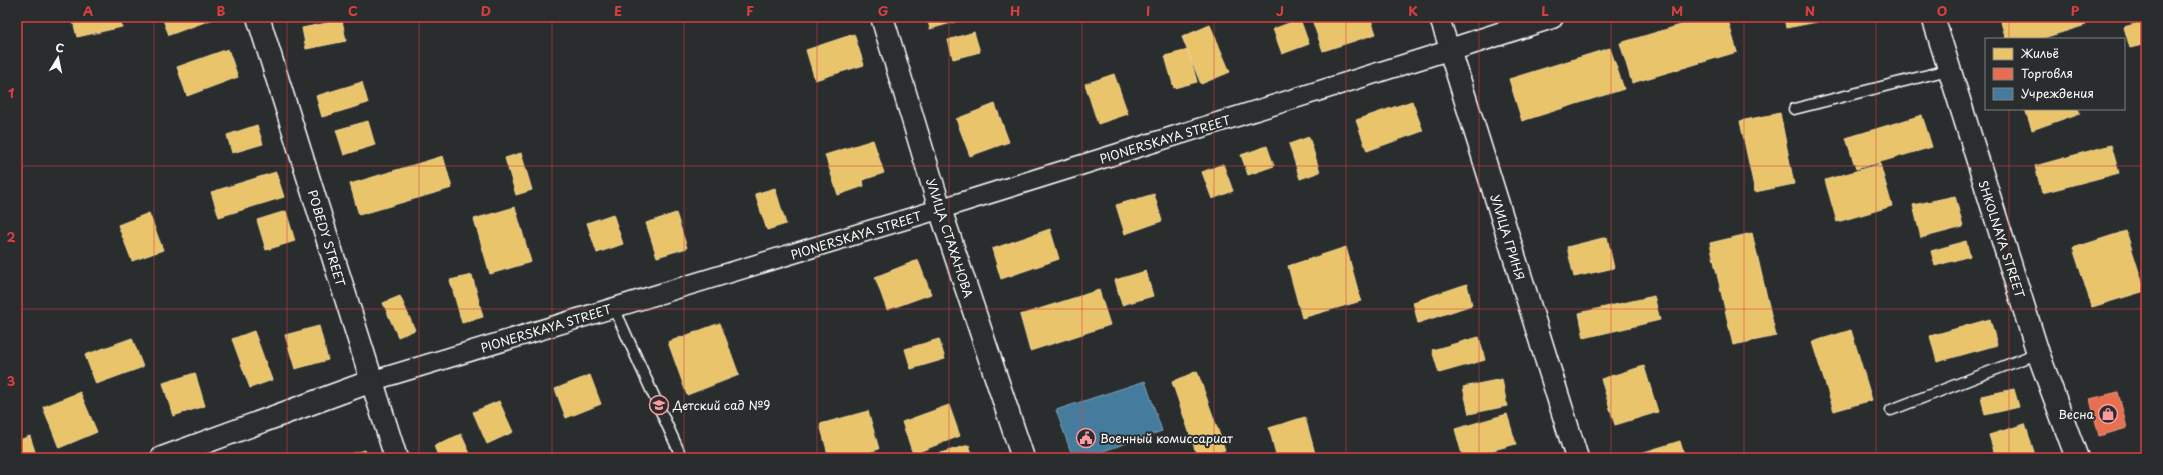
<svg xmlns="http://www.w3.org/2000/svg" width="2163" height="475" viewBox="0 0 2163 475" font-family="'Playpen Sans',sans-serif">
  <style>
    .homes { fill: #e9c46a; stroke: #f0d697 }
    .shops { fill: #e76f51; stroke: #ee9a85 }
    .public { fill: #457b9d; stroke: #7da3ba }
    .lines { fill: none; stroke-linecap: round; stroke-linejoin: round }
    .service-casing { stroke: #fff; stroke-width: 13 }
    .minor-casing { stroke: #fff; stroke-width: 22 }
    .tertiary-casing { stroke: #fff; stroke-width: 25 }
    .service { stroke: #2a2d2e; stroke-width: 10 }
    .minor { stroke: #2a2d2e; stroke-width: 19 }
    .tertiary { stroke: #2a2d2e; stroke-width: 22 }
    .grid { fill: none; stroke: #da3e3e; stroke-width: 1; stroke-opacity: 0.55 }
    .labels { text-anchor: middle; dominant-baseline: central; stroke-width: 4; stroke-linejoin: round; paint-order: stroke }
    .street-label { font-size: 12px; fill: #fff; stroke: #2a2d2e }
    .poi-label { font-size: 12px; fill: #fff; stroke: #2a2d2e; text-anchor: start }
    .neatline { fill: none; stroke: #da3e3e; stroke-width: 1.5 }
    .grid-label { font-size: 13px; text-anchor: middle; font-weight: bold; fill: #da3e3e }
  </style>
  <rect width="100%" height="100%" fill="#2a2d2e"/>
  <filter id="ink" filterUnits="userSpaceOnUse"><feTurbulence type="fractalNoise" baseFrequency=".025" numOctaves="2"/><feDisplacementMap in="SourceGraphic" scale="8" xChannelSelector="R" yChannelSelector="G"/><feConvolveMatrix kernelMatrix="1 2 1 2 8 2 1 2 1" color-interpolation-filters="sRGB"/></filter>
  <g filter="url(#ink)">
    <g class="homes">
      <path d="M72,17H120L122,27L77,37Z"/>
      <path d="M162,17H216V18L169,35Z"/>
      <path d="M927,17H972L930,29Z"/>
      <path d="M1311,17H1370L1376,34L1323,51Z"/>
      <path d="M1708,17H1727L1737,52L1632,83L1620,43Z"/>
      <path d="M1784,17H1816L1817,22L1786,28Z"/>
      <path d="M2006,17H2083L2086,25L2040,39H2006L2000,19Z"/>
      <path d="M1300,19L1309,44L1282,54L1273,29Z"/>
      <path d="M342,20L346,41L306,49L302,28Z"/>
      <path d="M2146,21V44L2130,48L2124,27Z"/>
      <path d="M1210,25L1230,72L1201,84L1182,37Z"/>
      <path d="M974,32L980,52L953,59L948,40Z"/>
      <path d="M854,34L864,65L815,80L806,50Z"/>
      <path d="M1610,48L1624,89L1522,121L1509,79Z"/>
      <path d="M228,49L238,77L187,96L177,67Z"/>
      <path d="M1188,50L1197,82L1174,88L1165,56Z"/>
      <path d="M1114,74L1128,114L1098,124L1085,84Z"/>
      <path d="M362,82L368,103L322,117L316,96Z"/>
      <path d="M1412,101L1423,131L1367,151L1356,120Z"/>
      <path d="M995,104L1009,142L970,156L956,119Z"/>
      <path d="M2025,109H2078L2080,113L2032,130Z"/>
      <path d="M1780,113L1794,184L1755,192L1740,121Z"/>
      <path d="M1922,115L1932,147L1856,169L1846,138Z"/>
      <path d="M368,121L375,145L344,155L336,130Z"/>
      <path d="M257,125L263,144L232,153L227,135Z"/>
      <path d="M1309,137L1320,172L1300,179L1289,144Z"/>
      <path d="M873,140L884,173L863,180L864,186L838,195L825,155Z"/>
      <path d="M2111,145L2119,173L2042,193L2035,166Z"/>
      <path d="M1267,146L1274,166L1248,175L1241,155Z"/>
      <path d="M521,153L532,190L516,195L505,158Z"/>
      <path d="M443,156L452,188L359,215L350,184Z"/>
      <path d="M1223,164L1233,191L1212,199L1202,172Z"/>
      <path d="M1880,164L1892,206L1837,222L1825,180Z"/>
      <path d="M276,172L284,197L219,217L211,192Z"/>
      <path d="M775,188L786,224L767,230L755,194Z"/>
      <path d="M1154,194L1162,221L1125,234L1116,205Z"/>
      <path d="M1955,196L1963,227L1921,238L1913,205Z"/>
      <path d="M515,207L531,262L490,274L474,219Z"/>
      <path d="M286,211L295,241L266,250L257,220Z"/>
      <path d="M149,213L163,250L132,261L118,225Z"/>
      <path d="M676,213L687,248L657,257L646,223Z"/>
      <path d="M613,214L623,244L597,253L587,223Z"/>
      <path d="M1050,229L1059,259L1001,279L992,249Z"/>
      <path d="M2126,231L2145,291L2092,307L2073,248Z"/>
      <path d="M1752,233L1776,336L1733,345L1710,243Z"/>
      <path d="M1607,237L1614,268L1574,277L1567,247Z"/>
      <path d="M1966,241L1970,256L1935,266L1931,251Z"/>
      <path d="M1346,247L1361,301L1302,318L1288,266Z"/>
      <path d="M918,260L931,294L887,310L875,277Z"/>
      <path d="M1146,271L1153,296L1122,305L1115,280Z"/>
      <path d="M472,275L483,317L462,323L450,280Z"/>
      <path d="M1467,284L1472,305L1418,323L1413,302Z"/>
      <path d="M1099,290L1110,325L1030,351L1020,315Z"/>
      <path d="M400,296L415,330L398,337L383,303Z"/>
      <path d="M1654,296L1660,320L1584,338L1579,313Z"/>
      <path d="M1990,319L1997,345L1937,362L1930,336Z"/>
      <path d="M720,323L739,375L687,395L668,342Z"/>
      <path d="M319,326L328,360L295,369L285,335Z"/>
      <path d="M1851,330L1872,400L1834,411L1812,342Z"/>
      <path d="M254,331L272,380L250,388L232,339Z"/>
      <path d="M1479,337L1485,360L1439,373L1432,350Z"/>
      <path d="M132,338L143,367L96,384L85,355Z"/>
      <path d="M939,339L945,359L911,369L905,349Z"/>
      <path d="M1644,366L1658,412L1615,425L1601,379Z"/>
      <path d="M1197,371L1225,450L1204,458H1198L1172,382Z"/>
      <path d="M195,373L205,406L173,416L163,383Z"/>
      <path d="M590,375L601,404L566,418L555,389Z"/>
      <path d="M1502,379L1507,406L1469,414L1463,387Z"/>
      <path d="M2014,389L2019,407L1985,415L1981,396Z"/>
      <path d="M80,392L97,432L59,448L43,407Z"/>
      <path d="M499,401L513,432L487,444L473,412Z"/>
      <path d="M949,405L960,436L913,454L902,422Z"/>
      <path d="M868,411L879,449L848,458H829L820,424Z"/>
      <path d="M1507,414L1516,444L1463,458L1455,429Z"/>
      <path d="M1305,417L1316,457L1277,458L1269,428Z"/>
      <path d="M2025,424L2036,458H1996L1989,435Z"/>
      <path d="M461,434L472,458H439L434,446Z"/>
      <path d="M30,436L37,458H17V441Z"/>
      <path d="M1680,441L1685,458H1632L1631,456Z"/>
      <path d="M969,445L973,458H934L933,455Z"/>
      <path d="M365,450L368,458H335Z"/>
    </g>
    <path class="shops" d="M2118,392L2127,428L2099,436L2090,399Z"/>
    <path class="public" d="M1145,381L1162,431L1083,458H1073L1056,410Z"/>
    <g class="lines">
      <defs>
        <g id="service">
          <path d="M1794,109L1948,70"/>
          <path d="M614,308L682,458"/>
          <path d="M1891,410L2038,353"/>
        </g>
        <path id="minor" d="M372,381L940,209L1450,50L1439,17"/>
        <g id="tertiary">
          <path d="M258,17L396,458"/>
          <path d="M882,17L940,209L1023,458"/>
          <path d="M1552,17L1450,50L1577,458"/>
          <path d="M1933,17L2038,353L2077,458"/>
          <path d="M162,458L372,381"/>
        </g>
      </defs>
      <use href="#service" class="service-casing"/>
      <use href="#minor" class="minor-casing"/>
      <use href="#tertiary" class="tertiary-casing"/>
      <use href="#service" class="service"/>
      <use href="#minor" class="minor"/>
      <use href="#tertiary" class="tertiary"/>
    </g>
  </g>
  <path class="grid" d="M154,17V458M287,17V458M419,17V458M552,17V458M684,17V458M817,17V458M949,17V458M1082,17V458M1214,17V458M1346,17V458M1479,17V458M1611,17V458M1744,17V458M1876,17V458M2009,17V39M2009,109V458M17,166H2146M17,309H2146"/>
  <defs>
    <symbol id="school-ring" viewBox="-11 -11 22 22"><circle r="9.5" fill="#2a2d2e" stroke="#ff9aa2" stroke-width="1.5"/><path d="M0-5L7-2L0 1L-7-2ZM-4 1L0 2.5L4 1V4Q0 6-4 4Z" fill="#ff9aa2"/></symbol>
    <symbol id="shop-ring" viewBox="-11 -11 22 22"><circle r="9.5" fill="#2a2d2e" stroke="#ff9aa2" stroke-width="1.5"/><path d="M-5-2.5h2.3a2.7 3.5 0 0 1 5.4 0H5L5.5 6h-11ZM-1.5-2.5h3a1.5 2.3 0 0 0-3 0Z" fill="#ff9aa2"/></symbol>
    <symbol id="civic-ring" viewBox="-11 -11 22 22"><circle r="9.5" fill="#2a2d2e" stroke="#ff9aa2" stroke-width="1.5"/><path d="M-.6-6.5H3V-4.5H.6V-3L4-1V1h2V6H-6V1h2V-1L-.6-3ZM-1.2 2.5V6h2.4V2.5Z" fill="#ff9aa2"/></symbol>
  </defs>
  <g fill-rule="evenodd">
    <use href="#school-ring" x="648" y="394" width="22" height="22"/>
    <use href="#shop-ring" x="2097" y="403" width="22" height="22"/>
    <use href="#civic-ring" x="1075" y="427" width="22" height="22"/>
  </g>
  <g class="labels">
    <g class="street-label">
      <text transform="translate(1165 139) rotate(-17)">PIONERSKAYA STREET</text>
      <text transform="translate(856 235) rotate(-17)">PIONERSKAYA STREET</text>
      <text transform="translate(1508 237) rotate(73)">УЛИЦА ГРИНЯ</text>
      <text transform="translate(327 238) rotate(73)">POBEDY STREET</text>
      <text transform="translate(950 238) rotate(72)">УЛИЦА СТАХАНОВА</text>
      <text transform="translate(2002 239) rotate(72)">SHKOLNAYA STREET</text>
      <text transform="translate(546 328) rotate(-17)">PIONERSKAYA STREET</text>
    </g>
    <g class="poi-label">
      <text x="673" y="405">Детский сад №9</text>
      <text x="2094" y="414" text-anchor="end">Весна</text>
      <text x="1100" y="438">Военный комиссариат</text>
    </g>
  </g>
  <rect width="2163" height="475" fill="none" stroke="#2a2d2e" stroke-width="44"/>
  <rect x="1985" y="38" width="140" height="72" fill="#2a2d2e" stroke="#7f8182"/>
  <rect x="1993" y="48" width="20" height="12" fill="#e9c46a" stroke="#7f8182"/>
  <text x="2021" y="58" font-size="12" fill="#ffffff">Жильё</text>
  <rect x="1993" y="68" width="20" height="12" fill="#e76f51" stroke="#7f8182"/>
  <text x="2021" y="78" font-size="12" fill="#ffffff">Торговля</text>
  <rect x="1993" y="88" width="20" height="12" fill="#457b9d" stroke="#7f8182"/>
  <text x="2021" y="98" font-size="12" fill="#ffffff">Учреждения</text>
  <g transform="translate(58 58) rotate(10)" stroke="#2a2d2e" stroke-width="3" paint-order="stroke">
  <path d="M0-3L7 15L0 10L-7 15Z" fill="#ffffff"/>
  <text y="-6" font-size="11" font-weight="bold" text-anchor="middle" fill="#ffffff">С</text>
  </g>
  <rect x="22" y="22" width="2119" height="431" class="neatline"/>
  <g class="grid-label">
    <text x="88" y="16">A</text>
    <text x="221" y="16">B</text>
    <text x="353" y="16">C</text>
    <text x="486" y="16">D</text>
    <text x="618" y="16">E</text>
    <text x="750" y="16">F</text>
    <text x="883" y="16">G</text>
    <text x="1015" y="16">H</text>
    <text x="1148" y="16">I</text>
    <text x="1280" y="16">J</text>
    <text x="1413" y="16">K</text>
    <text x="1545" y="16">L</text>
    <text x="1677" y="16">M</text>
    <text x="1810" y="16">N</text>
    <text x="1942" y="16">O</text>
    <text x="2075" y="16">P</text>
    <text x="11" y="98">1</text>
    <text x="11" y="242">2</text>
    <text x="11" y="386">3</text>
  </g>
</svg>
